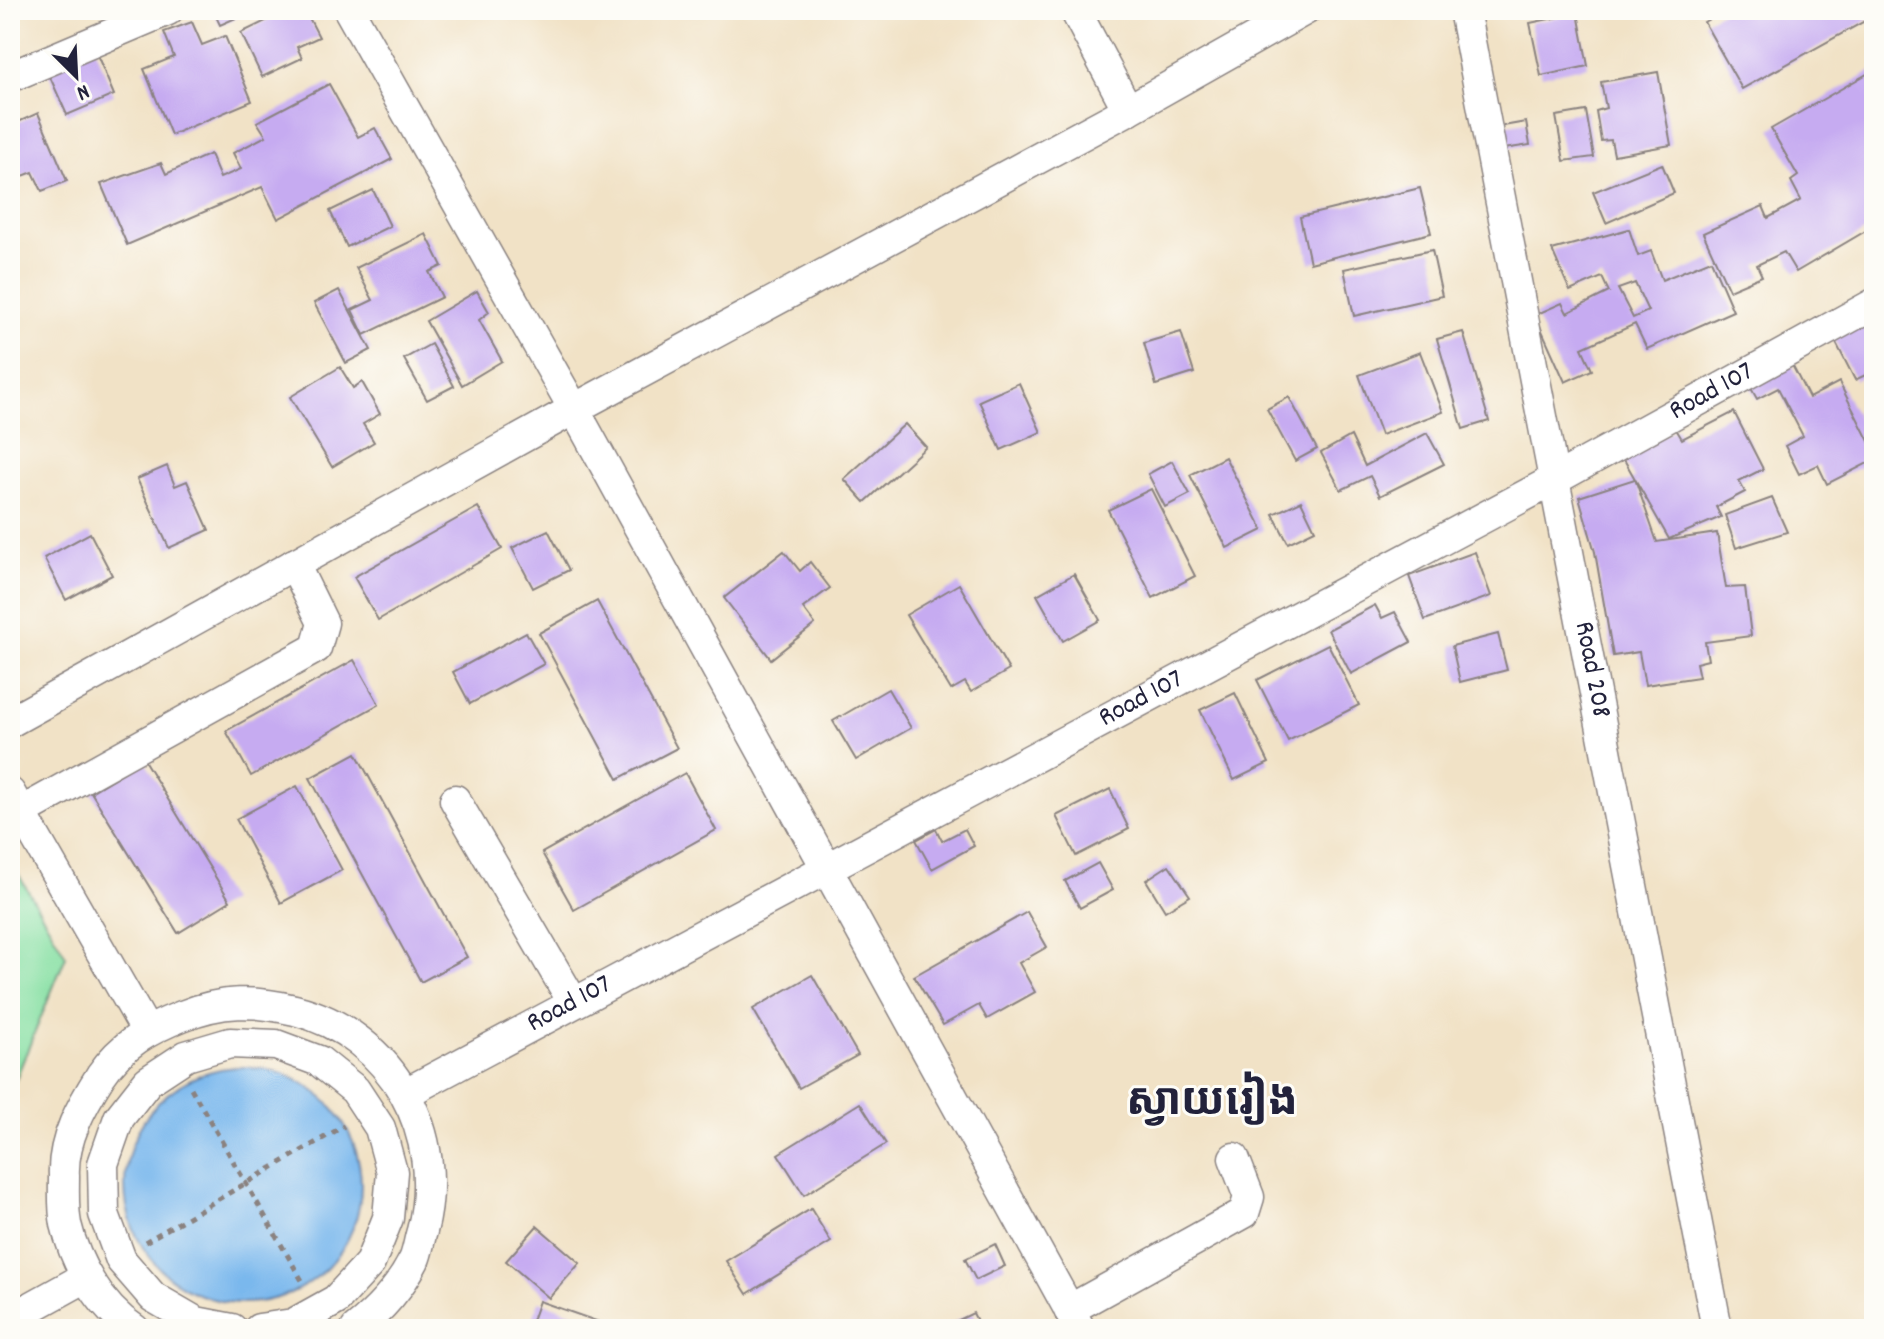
<svg xmlns="http://www.w3.org/2000/svg" width="1884" height="1339" viewBox="0 0 1884 1339" font-family="Dekko,'Noto Sans Khmer',sans-serif">
  <style>
    .green { fill: #88e0a4; stroke: #558170; stroke-width: 2 }
    .water { fill: #7ab8ed; stroke: #4e6d94; stroke-width: 2 }
    .building { fill: #c6abf1; fill-rule: evenodd }
    .lines { fill: none; stroke-linecap: round; stroke-linejoin: round }
    .minor-casing { stroke: #8a8280; stroke-width: 33 }
    .path { stroke: #8a8280; stroke-width: 5; stroke-dasharray: 6 6; stroke-linecap: butt }
    .minor { stroke: #fff; stroke-width: 30 }
    .labels { text-anchor: middle; dominant-baseline: central; stroke-width: 6; stroke-linejoin: round; paint-order: stroke }
    .street-label { font-size: 28px; fill: #22223b; stroke: #fdfcf7 }
    .town-label { font-size: 44px; font-weight: bold; fill: #22223b; stroke: #fdfcf7 }
  </style>
  <rect width="100%" height="100%" fill="#fdfcf7"/>
  <filter id="ink" filterUnits="userSpaceOnUse"><feTurbulence type="fractalNoise" baseFrequency=".0125" numOctaves="2"/><feDisplacementMap in="SourceGraphic" scale="16" xChannelSelector="R" yChannelSelector="G"/><feConvolveMatrix kernelMatrix="1 2 1 2 8 2 1 2 1" color-interpolation-filters="sRGB"/></filter>
  <filter id="wash" filterUnits="userSpaceOnUse"><feTurbulence type="fractalNoise" baseFrequency=".006" numOctaves="4" result="noise"/><feDisplacementMap in="SourceGraphic" scale="32" xChannelSelector="R" yChannelSelector="G"/><feGaussianBlur stdDeviation="1.8" result="paint"/><feColorMatrix in="noise" values="0 0 0 0 0 0 0 0 0 0 0 0 0 0 0 0 0 1.4 0 .05"/><feComposite in="paint" operator="in"/></filter>
  <g filter="url(#wash)">
    <rect width="100%" height="100%" fill="#f1e2c6"/>
    <path class="green" d="M10,860L66,956L10,1093Z"/>
    <circle class="water" cx="243" cy="1185" r="118"/>
    <g id="blocks">
      <g class="building">
        <path d="M213,10H254L220,25Z"/>
        <path d="M288,10H305L319,37L297,47L302,58L262,77L241,33Z"/>
        <path d="M1725,10H1874V16L1742,89L1704,22Z"/>
        <path d="M1578,13L1588,66L1541,76L1530,23Z"/>
        <path d="M192,22L202,45L225,36L252,101L171,135L144,69L174,57L164,32Z"/>
        <path d="M93,45L114,95L67,115L45,66Z"/>
        <path d="M1874,70V226L1796,272L1784,252L1757,265L1762,276L1729,290L1703,233L1763,206L1768,218L1801,200L1791,181L1798,176L1771,129Z"/>
        <path d="M1658,72L1671,145L1614,155L1611,140L1601,141L1596,111L1606,108L1601,82Z"/>
        <path d="M329,84L358,137L375,128L392,159L278,219L262,187L127,245L101,184L161,163L166,174L210,154L220,178L241,169L233,153L266,136L257,122Z"/>
        <path d="M1586,111L1594,157L1564,161L1556,116Z"/>
        <path d="M38,113L67,181L42,191L33,172L10,181V115L14,124Z"/>
        <path d="M1526,122L1530,145L1497,150L1492,128Z"/>
        <path d="M1662,164L1674,193L1606,223L1593,192Z"/>
        <path d="M1420,188L1431,233L1310,263L1300,217Z"/>
        <path d="M373,190L390,226L347,247L330,211Z"/>
        <path d="M1629,229L1638,256L1651,251L1662,280L1711,260L1733,311L1647,349L1635,324L1582,348L1592,370L1565,382L1535,315L1562,303L1567,313L1609,292L1602,277L1570,291L1552,250ZM1635,283L1648,311L1633,318L1618,289Z"/>
        <path d="M426,234L442,266L429,272L442,297L364,335L352,310L373,300L356,268Z"/>
        <path d="M1432,250L1442,296L1354,316L1344,269Z"/>
        <path d="M339,290L371,350L346,363L314,303Z"/>
        <path d="M477,291L489,312L479,320L502,361L462,385L426,321Z"/>
        <path d="M1870,320L1874,329V371L1855,380L1834,339Z"/>
        <path d="M1181,332L1194,373L1156,385L1144,343Z"/>
        <path d="M1463,332L1489,421L1463,429L1437,339Z"/>
        <path d="M431,344L454,386L427,400L404,359Z"/>
        <path d="M1420,352L1443,412L1381,435L1359,375Z"/>
        <path d="M1789,359L1809,398L1839,382L1874,451V460L1827,484L1818,465L1799,474L1785,446L1803,436L1778,388L1757,399L1747,381Z"/>
        <path d="M340,367L353,388L362,382L380,414L363,424L374,442L332,467L290,397Z"/>
        <path d="M1019,383L1041,432L1001,450L979,401Z"/>
        <path d="M1289,397L1317,449L1295,461L1267,409Z"/>
        <path d="M1734,412L1763,469L1739,481L1745,492L1716,507L1721,517L1669,539L1635,479L1657,542L1717,533L1726,588L1745,587L1751,636L1705,642L1708,660L1696,663L1699,677L1645,685L1639,652L1613,656L1595,552L1579,497L1635,479L1622,456L1676,429L1682,439Z"/>
        <path d="M905,424L926,447L865,502L844,479Z"/>
        <path d="M1427,433L1444,464L1380,496L1370,476L1341,490L1321,453L1351,436L1365,466Z"/>
        <path d="M1225,457L1263,530L1227,548L1190,475Z"/>
        <path d="M1172,461L1190,494L1165,507L1148,474Z"/>
        <path d="M167,466L175,486L187,481L209,530L169,548L137,479Z"/>
        <path d="M1151,489L1195,576L1153,598L1108,510Z"/>
        <path d="M1772,498L1787,532L1736,548L1725,515Z"/>
        <path d="M1301,501L1315,530L1288,543L1273,514Z"/>
        <path d="M478,507L502,549L378,620L354,577Z"/>
        <path d="M548,530L569,570L533,588L512,548Z"/>
        <path d="M90,533L112,575L66,600L44,558Z"/>
        <path d="M784,551L800,571L810,562L830,588L803,608L815,624L771,659L724,598Z"/>
        <path d="M1475,552L1491,596L1425,620L1409,576Z"/>
        <path d="M1074,574L1100,620L1063,641L1037,595Z"/>
        <path d="M959,584L1009,670L971,692L965,682L951,690L906,615Z"/>
        <path d="M597,601L677,748L618,779L539,633Z"/>
        <path d="M1375,605L1382,618L1395,612L1411,642L1351,674L1328,630Z"/>
        <path d="M526,632L544,664L470,704L453,672Z"/>
        <path d="M1498,634L1507,670L1460,682L1452,646Z"/>
        <path d="M1328,644L1359,705L1288,741L1257,680Z"/>
        <path d="M354,660L379,704L251,776L226,731Z"/>
        <path d="M888,689L911,728L856,760L833,721Z"/>
        <path d="M1235,693L1269,763L1234,780L1200,710Z"/>
        <path d="M356,753L467,957L421,982L310,778Z"/>
        <path d="M144,760L230,901L178,933L91,792Z"/>
        <path d="M685,773L716,830L574,910L542,853Z"/>
        <path d="M297,786L342,870L281,903L236,819Z"/>
        <path d="M1110,789L1129,829L1076,856L1056,816Z"/>
        <path d="M936,829L942,841L965,829L974,846L932,869L916,840Z"/>
        <path d="M1098,863L1113,890L1080,908L1065,881Z"/>
        <path d="M1169,865L1190,896L1165,911L1146,880Z"/>
        <path d="M1027,912L1047,947L1019,963L1035,992L987,1019L979,1005L943,1025L914,976Z"/>
        <path d="M812,975L858,1055L799,1088L753,1009Z"/>
        <path d="M860,1103L886,1144L804,1195L778,1154Z"/>
        <path d="M811,1209L831,1242L747,1294L726,1261Z"/>
        <path d="M537,1226L580,1263L549,1298L506,1261Z"/>
        <path d="M995,1244L1005,1266L976,1280L965,1259Z"/>
        <path d="M539,1301L605,1324L603,1329H529Z"/>
        <path d="M973,1313L981,1329H940Z"/>
      </g>
    </g>
  </g>
  <g filter="url(#ink)">
    <use href="#blocks" fill-opacity="0" stroke="#8a8280" stroke-width="2"/>
    <g class="lines">
      <defs>
        <g id="minor">
          <path d="M349,10L574,409L1080,1329"/>
          <path d="M1075,10L1128,110"/>
          <path id="s1" d="M1464,10L1717,1329"/>
          <path d="M10,77L168,10"/>
          <path d="M10,722L574,409L1128,110L1305,10"/>
          <path d="M10,793L146,1030"/>
          <path d="M455,800L573,1002"/>
          <path d="M21,812L316,648L323,623L294,564"/>
          <path id="s2" d="M406,1093L1554,480L1874,304"/>
          <path d="M1069,1310L1244,1213L1249,1197L1234,1158"/>
          <path d="M10,1319L86,1277"/>
          <path d="M134,1329C100,1307 75,1263 66,1224C63,1209 64,1191 64,1176C62,1140 82,1105 101,1075C122,1044 149,1029 182,1016C221,1000 255,1000 295,1010C393,1035 447,1135 422,1231C419,1240 418,1251 414,1260C400,1288 380,1310 356,1329"/>
          <path d="M232,1329L196,1322L153,1297L121,1260L104,1214L103,1164L119,1118L148,1081L186,1056L230,1043L276,1045L319,1061L355,1090L380,1128L392,1172L388,1218L370,1263L336,1300L293,1324L259,1329"/>
        </g>
      </defs>
      <use href="#minor" class="minor-casing"/>
      <g class="path">
        <path d="M191,1088L304,1284"/>
        <path d="M145,1242L344,1126"/>
      </g>
      <use href="#minor" class="minor"/>
    </g>
  </g>
  <g class="labels">
    <g class="street-label">
      <text stroke="none"><textPath href="#s2" startOffset="1482">Road 107</textPath></text>
      <text stroke="none"><textPath href="#s1" startOffset="672">Road 208</textPath></text>
      <text stroke="none"><textPath href="#s2" startOffset="834">Road 107</textPath></text>
      <text stroke="none"><textPath href="#s2" startOffset="186">Road 107</textPath></text>
    </g>
    <g class="town-label">
      <text x="1212" y="1105">ស្វាយរៀង</text>
    </g>
  </g>
  <rect width="1884" height="1339" fill="none" stroke="#fdfcf7" stroke-width="40"/>
  <g transform="translate(76 76) rotate(156)" stroke="#fdfcf7" stroke-width="6" paint-order="stroke">
  <path d="M0-6L14 30L0 20L-14 30Z" fill="#22223b"/>
  <text y="-12" font-size="22" font-weight="bold" text-anchor="middle" fill="#22223b">N</text>
  </g>
</svg>
